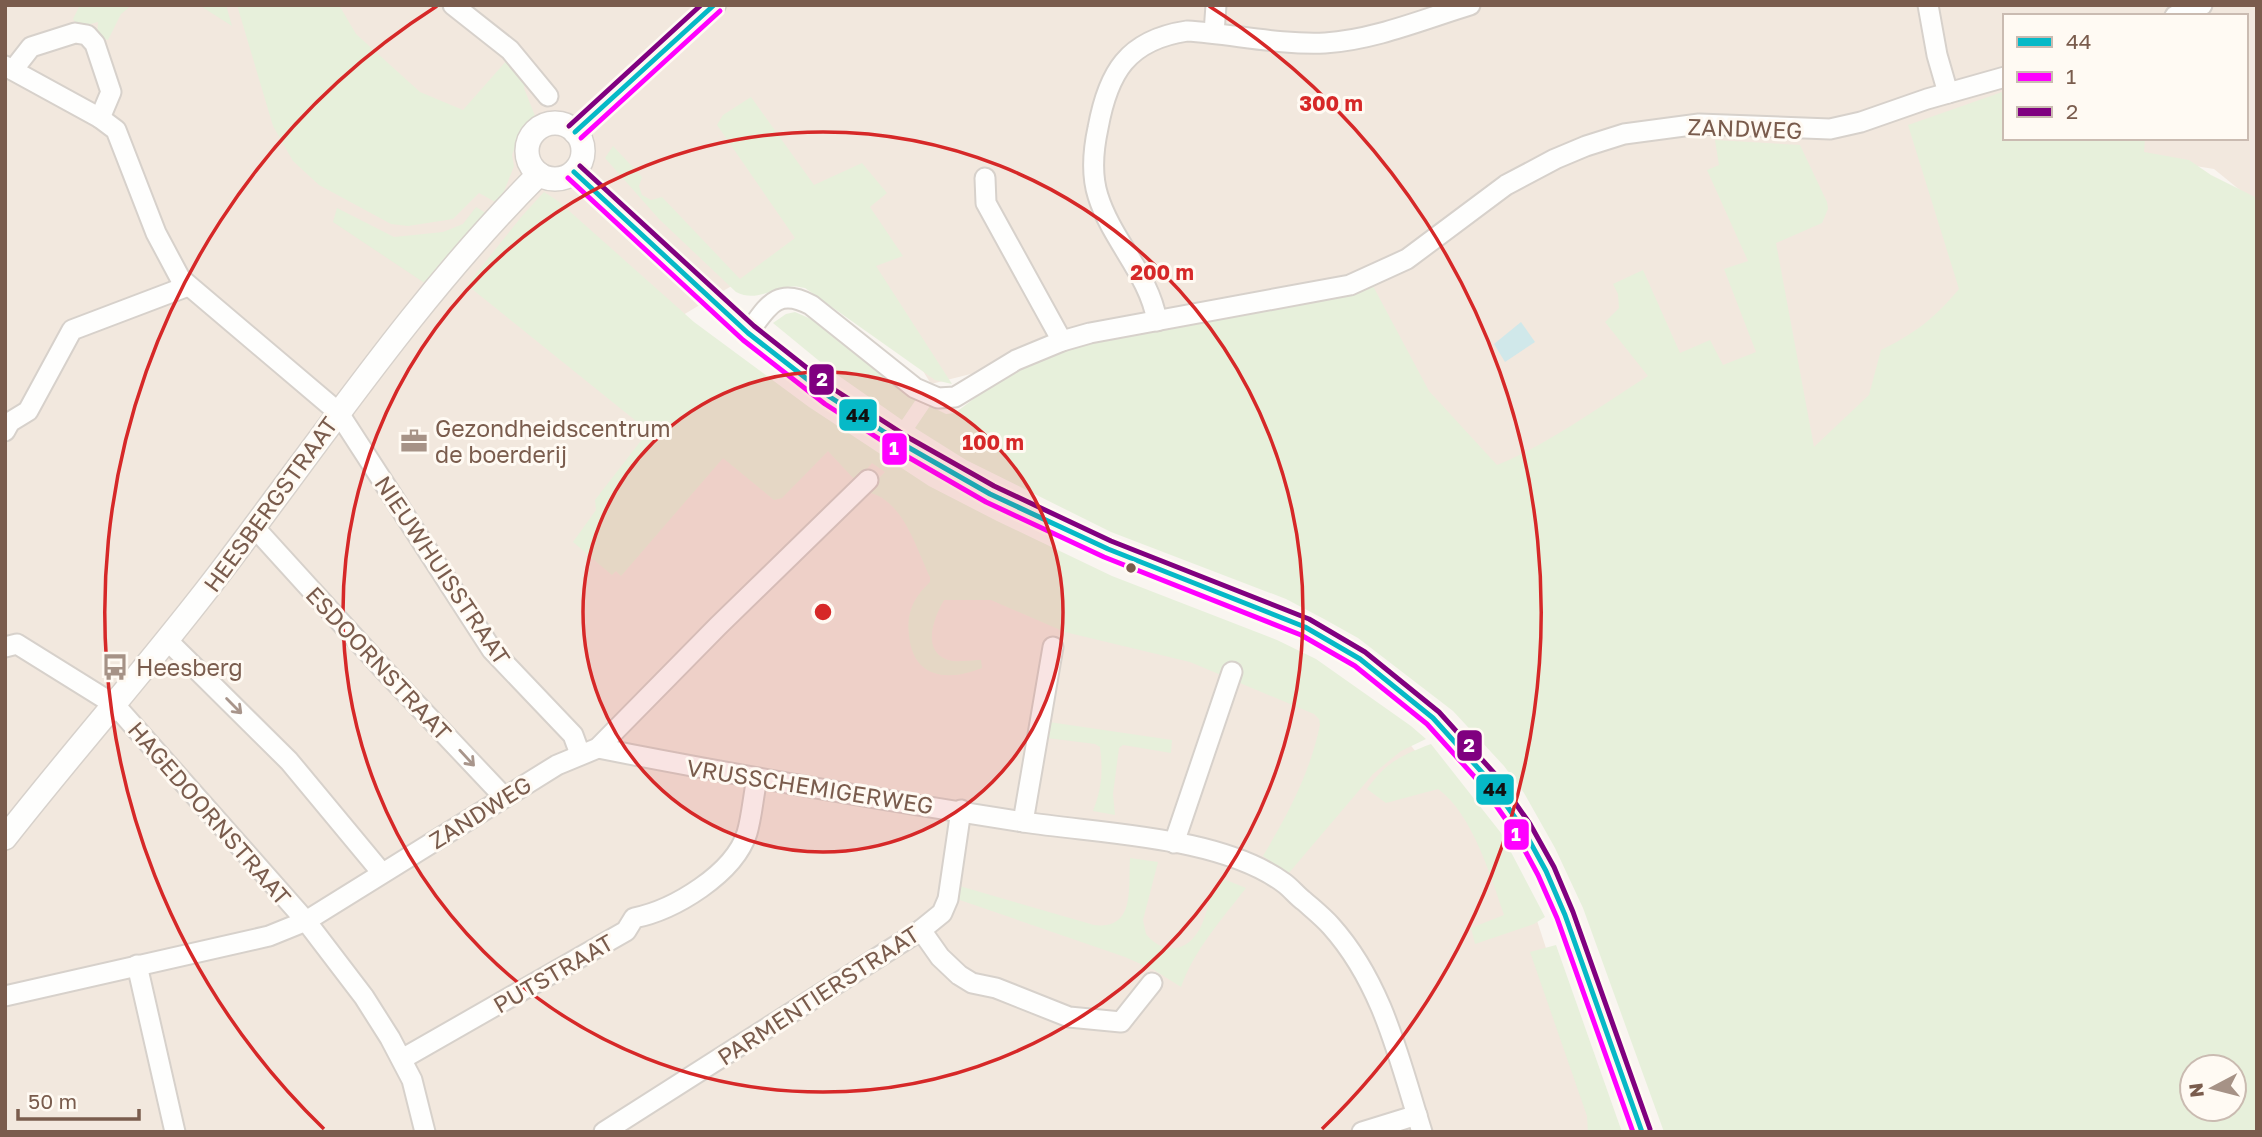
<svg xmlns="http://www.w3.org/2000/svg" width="2262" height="1137" viewBox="0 0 2262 1137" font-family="'Golos Text',sans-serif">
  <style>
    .residential { fill: #f2e8de; fill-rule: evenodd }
    .green { fill: #e7f0db; fill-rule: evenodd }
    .water { fill: #d0e8ea }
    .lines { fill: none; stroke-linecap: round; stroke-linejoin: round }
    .minor-casing { stroke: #d7d1cb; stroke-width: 23 }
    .tertiary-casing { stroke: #d7d1cb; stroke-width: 26 }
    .minor { stroke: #fefefd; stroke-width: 19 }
    .tertiary { stroke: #fefefd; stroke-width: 23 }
    .bus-1-casing { stroke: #fffaf3; stroke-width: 10 }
    .bus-2-casing { stroke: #fffaf3; stroke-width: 10 }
    .bus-3-casing { stroke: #fffaf3; stroke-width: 10 }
    .bus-1 { stroke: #06b9c7; stroke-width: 5 }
    .bus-2 { stroke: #f0f; stroke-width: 5 }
    .bus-3 { stroke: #800080; stroke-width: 5 }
    .oneway { stroke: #a8958b }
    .ring { fill: none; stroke: #d62828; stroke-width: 3.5 }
    .bus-dot { fill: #7a5c4d; stroke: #fffaf3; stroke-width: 2.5 }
    .labels { text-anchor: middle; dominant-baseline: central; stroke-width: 6; stroke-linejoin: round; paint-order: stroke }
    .street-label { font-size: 23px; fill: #7a5c4d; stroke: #fffaf3 }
    .poi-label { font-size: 23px; fill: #7a5c4d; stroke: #fffaf3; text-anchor: start }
    .centre { fill: #d62828; stroke: #fffaf3; stroke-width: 3.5 }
    .ring-label { font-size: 21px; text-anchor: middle; font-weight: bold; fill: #d62828; stroke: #fffaf3; stroke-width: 6; stroke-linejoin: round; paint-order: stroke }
    .line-badge { stroke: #fffaf3; stroke-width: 2.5 }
    .badge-label { font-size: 19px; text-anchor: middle; font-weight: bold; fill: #fff }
    .pale-badge-label { font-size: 19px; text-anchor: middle; font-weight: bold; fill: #111 }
  </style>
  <rect width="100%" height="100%" fill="#f9f5f0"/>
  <path class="residential" d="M5,5H2257V204L2214,169L2103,151L1969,308L1798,463L1596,621L1042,356L931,384L852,254L768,264L678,318L742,387L1097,579L1389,718L1528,893L1606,1132H5ZM2005,16H2246V138H2005Z"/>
  <g class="green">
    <path d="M80,5H132L121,14L108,40L97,37L98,22L79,27L73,19Z"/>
    <path d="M199,5H226L232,26Z"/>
    <path d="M237,5H339L356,34L420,92L463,110L508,59L526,80L524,88L535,116L533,123L517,141L512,155L514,166L499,204L479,193L453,219L408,226L391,224L319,185L293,161L273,126Z"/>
    <path d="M2005,91V138H2145L2144,152L2189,160L2211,175L2257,198V1132H1664L1583,908L1555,848L1524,793L1504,766L1453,711L1358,638L1324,619L1286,599L1111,532L966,460L915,428L930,406L946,414L955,413L1005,375L1079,343L1311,301L1373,286L1429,391L1497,465C1549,444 1600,406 1648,376L1605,322L1619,308L1618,294L1613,284L1643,270L1680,353L1710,340L1723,365L1756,352L1724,269L1748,261L1707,170L1719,165L1715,140L1800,145L1827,202L1828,209L1822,223L1776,243L1814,447L1869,395L1881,350C1914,334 1935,318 1959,289L1908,125ZM2192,1067H2234V1109H2192Z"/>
    <path d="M751,97L814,185L862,163L887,193L870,207L903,256L876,266L952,384L935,380L805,288C778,280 761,305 736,292L659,219L605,158L613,146L642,177L639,186L642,195L651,200L662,197L740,279L795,238L717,125L723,115Z"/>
    <path d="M544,192L558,201L694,322L809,407L929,486L997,521L1112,576L1277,640L1316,659L1411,726L1426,739L1401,751L1373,774L1288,874L1263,856C1288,814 1310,773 1320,725L1319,719L1314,714L1190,662L1065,632L991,600H944C933,619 920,654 952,661C961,662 972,660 981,660L982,668C947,682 913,678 909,635C906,613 914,597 930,582V577C916,548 902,496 865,492L885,472L872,463L856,481L828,451L782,498L774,500L723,458L621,576L616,571L612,575L573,542L596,510L595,500L647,433L646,429L467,285L522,216Z"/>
    <path d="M476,207L489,215L429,286L333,222L337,208L394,237L443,232L463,224Z"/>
    <path d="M795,312L811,319L917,398L902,420L829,369L773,323L786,314Z"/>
    <path d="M1049,722L1172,740L1171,753L1123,745L1119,748L1113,794L1115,815L1093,811C1102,788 1103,771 1100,747L1095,744L1047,738Z"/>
    <path d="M1431,744L1501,833L1545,917L1534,924L1475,944L1471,928L1504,915C1491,877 1472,813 1438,789L1386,803L1367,789C1386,762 1402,755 1431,744Z"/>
    <path d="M1130,858L1158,862L1143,920L1146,934C1166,958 1191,950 1202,924C1209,907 1210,892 1221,878L1246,888C1222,919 1194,950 1181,987L1154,970L1125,957L954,898L956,885L1094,925C1136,930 1128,888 1130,858Z"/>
    <path d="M1556,945L1617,1118L1622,1132H1588L1587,1116L1530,952Z"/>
  </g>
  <path class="water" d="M1521,322L1535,342L1505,362L1494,344Z"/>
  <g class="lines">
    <defs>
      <g id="minor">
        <path d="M453,5L510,50L548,96"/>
        <path d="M1928,5L1937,55L1948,93"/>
        <path d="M2175,16L2202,5"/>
        <path d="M1214,33L1216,5"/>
        <path d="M5,66L100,118L116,130L156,233L180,278L338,412L492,650L573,735L580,754"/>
        <path d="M13,70L31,47L75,33L87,35L95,44L111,92L100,118"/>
        <path d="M985,178L986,203L1062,341"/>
        <path d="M1157,321C1149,274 1112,241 1098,196C1091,174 1093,151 1098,128C1108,73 1127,40 1187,31C1233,34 1279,45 1325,43C1374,40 1424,19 1470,5"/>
        <path d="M748,333C767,308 776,286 811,305L915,388L938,398L955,397L1016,360L1062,341L1090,333L1350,285L1407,259L1506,185L1555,159L1586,146L1624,134L1699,124L1830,129L1861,122L1927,99L2005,77"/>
        <path d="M5,431L10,422L28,411L72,330L188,286"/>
        <path d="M254,527L384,670L504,797"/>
        <path d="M168,641L289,761L382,873"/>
        <path d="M5,647L17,644L115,705L306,921L364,997L390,1038L412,1080L425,1132"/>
        <path d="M598,748C740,776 882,800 1024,822C1102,834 1220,836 1284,883C1291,888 1297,896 1304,901C1313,909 1323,917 1331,926C1383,984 1399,1059 1422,1132"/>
        <path d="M1023,822L1053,647"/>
        <path d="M1174,843L1232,672"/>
        <path d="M921,930L940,957L959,975L972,983L996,988L1069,1017L1121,1022L1152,983"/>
        <path d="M137,965L175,1132"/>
        <path d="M5,996L269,936L306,921L557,765L598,748L718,626L868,480"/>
        <path d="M402,1059L626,931L634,918C674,910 734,874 747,833C752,816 753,797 757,779"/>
        <path d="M604,1132L921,930L942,913L948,899L961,810"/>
        <path d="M1362,1132L1417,1115"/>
      </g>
      <g id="tertiary">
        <circle cx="555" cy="151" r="28"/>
        <path d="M575,132L714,5"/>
        <path d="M574,172L748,333L830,397L906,446L990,494L1108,549L1305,627L1360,659L1433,718L1488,779L1523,829L1546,871L1565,915L1642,1132"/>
        <path d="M5,838C77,746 155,659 225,566C326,433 420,293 539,174"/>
      </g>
    </defs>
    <use href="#minor" class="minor-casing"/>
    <use href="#tertiary" class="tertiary-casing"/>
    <use href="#minor" class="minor"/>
    <use href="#tertiary" class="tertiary"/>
    <defs>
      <g id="bus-1">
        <path d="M575,132L714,5"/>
        <path d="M574,172L748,333L830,397L906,446L990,494L1108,549L1305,627L1360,659L1433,718L1488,779L1523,829L1546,871L1565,915L1642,1132"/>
      </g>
      <g id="bus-2">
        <path d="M581,138L720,11"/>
        <path d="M568,178L743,340L825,404L901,453L986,502L1104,557L1301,635L1355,666L1427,724L1481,784L1516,834L1538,875L1557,918L1633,1132"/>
      </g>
      <g id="bus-3">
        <path d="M569,126L701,5"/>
        <path d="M580,166L754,326L835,390L911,439L994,486L1111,541L1309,619L1365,652L1439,712L1495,774L1530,824L1554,867L1573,912L1650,1129"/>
      </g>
    </defs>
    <use href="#bus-1" class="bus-1-casing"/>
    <use href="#bus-2" class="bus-2-casing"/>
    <use href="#bus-3" class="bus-3-casing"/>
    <use href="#bus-1" class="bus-1"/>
    <use href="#bus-2" class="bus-2"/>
    <use href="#bus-3" class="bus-3"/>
  </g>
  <defs><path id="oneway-shaft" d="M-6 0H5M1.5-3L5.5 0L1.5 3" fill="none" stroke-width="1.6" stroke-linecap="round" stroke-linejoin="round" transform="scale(1.75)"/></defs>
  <g class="oneway">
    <use href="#oneway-shaft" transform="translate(234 706) rotate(45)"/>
    <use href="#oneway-shaft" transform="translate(467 758) rotate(47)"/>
  </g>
  <circle cx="823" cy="612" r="240" fill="#d62828" fill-opacity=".12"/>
  <g class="ring">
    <circle cx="823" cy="612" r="240"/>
    <circle cx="823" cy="612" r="480"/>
    <path d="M324 1129A719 719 0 0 1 437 6M1209 6A719 719 0 0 1 1322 1129"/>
  </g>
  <defs>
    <symbol id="office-bare" viewBox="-9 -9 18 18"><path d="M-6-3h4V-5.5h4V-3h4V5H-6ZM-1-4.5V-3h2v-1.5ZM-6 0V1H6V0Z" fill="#a69286" stroke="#fffaf3" stroke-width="2.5" paint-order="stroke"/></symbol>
    <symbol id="bus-bare" viewBox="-9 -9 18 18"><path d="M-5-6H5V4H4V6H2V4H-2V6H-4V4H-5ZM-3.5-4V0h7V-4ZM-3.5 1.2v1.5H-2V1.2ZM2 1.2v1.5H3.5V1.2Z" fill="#a69286" stroke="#fffaf3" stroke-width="2.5" paint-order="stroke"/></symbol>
  </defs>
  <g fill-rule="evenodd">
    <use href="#office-bare" x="395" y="422" width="38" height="38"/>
    <use href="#bus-bare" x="96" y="648" width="38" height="38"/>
  </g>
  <circle class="bus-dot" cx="1131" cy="568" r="6"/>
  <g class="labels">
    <g class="street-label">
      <text transform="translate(1745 128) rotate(2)">ZANDWEG</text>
      <text transform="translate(270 504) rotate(-54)">HEESBERGSTRAAT</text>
      <text transform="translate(443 570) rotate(56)">NIEUWHUISSTRAAT</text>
      <text transform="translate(379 663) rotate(47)">ESDOORNSTRAAT</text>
      <text transform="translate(810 786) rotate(9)">VRUSSCHEMIGERWEG</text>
      <text transform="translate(480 812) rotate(-32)">ZANDWEG</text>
      <text transform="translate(210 813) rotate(49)">HAGEDOORNSTRAAT</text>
      <text transform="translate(553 973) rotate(-30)">PUTSTRAAT</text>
      <text transform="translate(818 995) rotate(-33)">PARMENTIERSTRAAT</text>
    </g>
    <g class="poi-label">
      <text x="435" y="428">Gezondheidscentrum<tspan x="435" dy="26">de boerderij</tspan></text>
      <text x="136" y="667">Heesberg</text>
    </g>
  </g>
  <circle cx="823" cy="612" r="10" class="centre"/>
  <g class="ring-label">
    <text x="1331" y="111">300 m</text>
    <text x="1162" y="280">200 m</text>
    <text x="993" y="450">100 m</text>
  </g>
  <g class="line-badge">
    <rect x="808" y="363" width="27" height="33" rx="7" fill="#800080"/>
    <rect x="838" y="398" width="40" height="34" rx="7" fill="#06b9c7"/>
    <rect x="881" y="432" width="27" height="34" rx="7" fill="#f0f"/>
    <rect x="1456" y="729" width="27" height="33" rx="7" fill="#800080"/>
    <rect x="1475" y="773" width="40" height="33" rx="7" fill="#06b9c7"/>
    <rect x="1503" y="818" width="27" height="33" rx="7" fill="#f0f"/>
  </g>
  <g class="badge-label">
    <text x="822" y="386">2</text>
    <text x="894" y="455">1</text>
    <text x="1469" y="752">2</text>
    <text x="1516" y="841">1</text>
  </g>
  <g class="pale-badge-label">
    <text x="858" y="422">44</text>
    <text x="1495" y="796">44</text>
  </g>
  <rect width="2262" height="1137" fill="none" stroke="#7a5c4d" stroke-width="14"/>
  <rect x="2003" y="14" width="245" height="126" fill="#fffaf3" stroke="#cabbb1" stroke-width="2"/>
  <rect x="2017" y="37" width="35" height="10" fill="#06b9c7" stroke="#cabbb1" stroke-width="2"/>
  <text x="2066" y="49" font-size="21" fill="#7a5c4d">44</text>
  <rect x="2017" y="72" width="35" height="10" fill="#ff00ff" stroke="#cabbb1" stroke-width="2"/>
  <text x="2066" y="84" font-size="21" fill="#7a5c4d">1</text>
  <rect x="2017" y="107" width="35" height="10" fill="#800080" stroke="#cabbb1" stroke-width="2"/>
  <text x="2066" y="119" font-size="21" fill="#7a5c4d">2</text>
  <g transform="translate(2213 1088) rotate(263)"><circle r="33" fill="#fffaf3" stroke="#cabbb1" stroke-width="2"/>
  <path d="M0-5L12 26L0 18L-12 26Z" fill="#a69286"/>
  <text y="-10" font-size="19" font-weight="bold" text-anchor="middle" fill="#7a5c4d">N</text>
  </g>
  <path d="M18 1109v10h121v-10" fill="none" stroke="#7a5c4d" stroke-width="3.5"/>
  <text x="28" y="1109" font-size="21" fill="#7a5c4d" stroke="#fffaf3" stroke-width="5" paint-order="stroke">50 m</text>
</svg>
